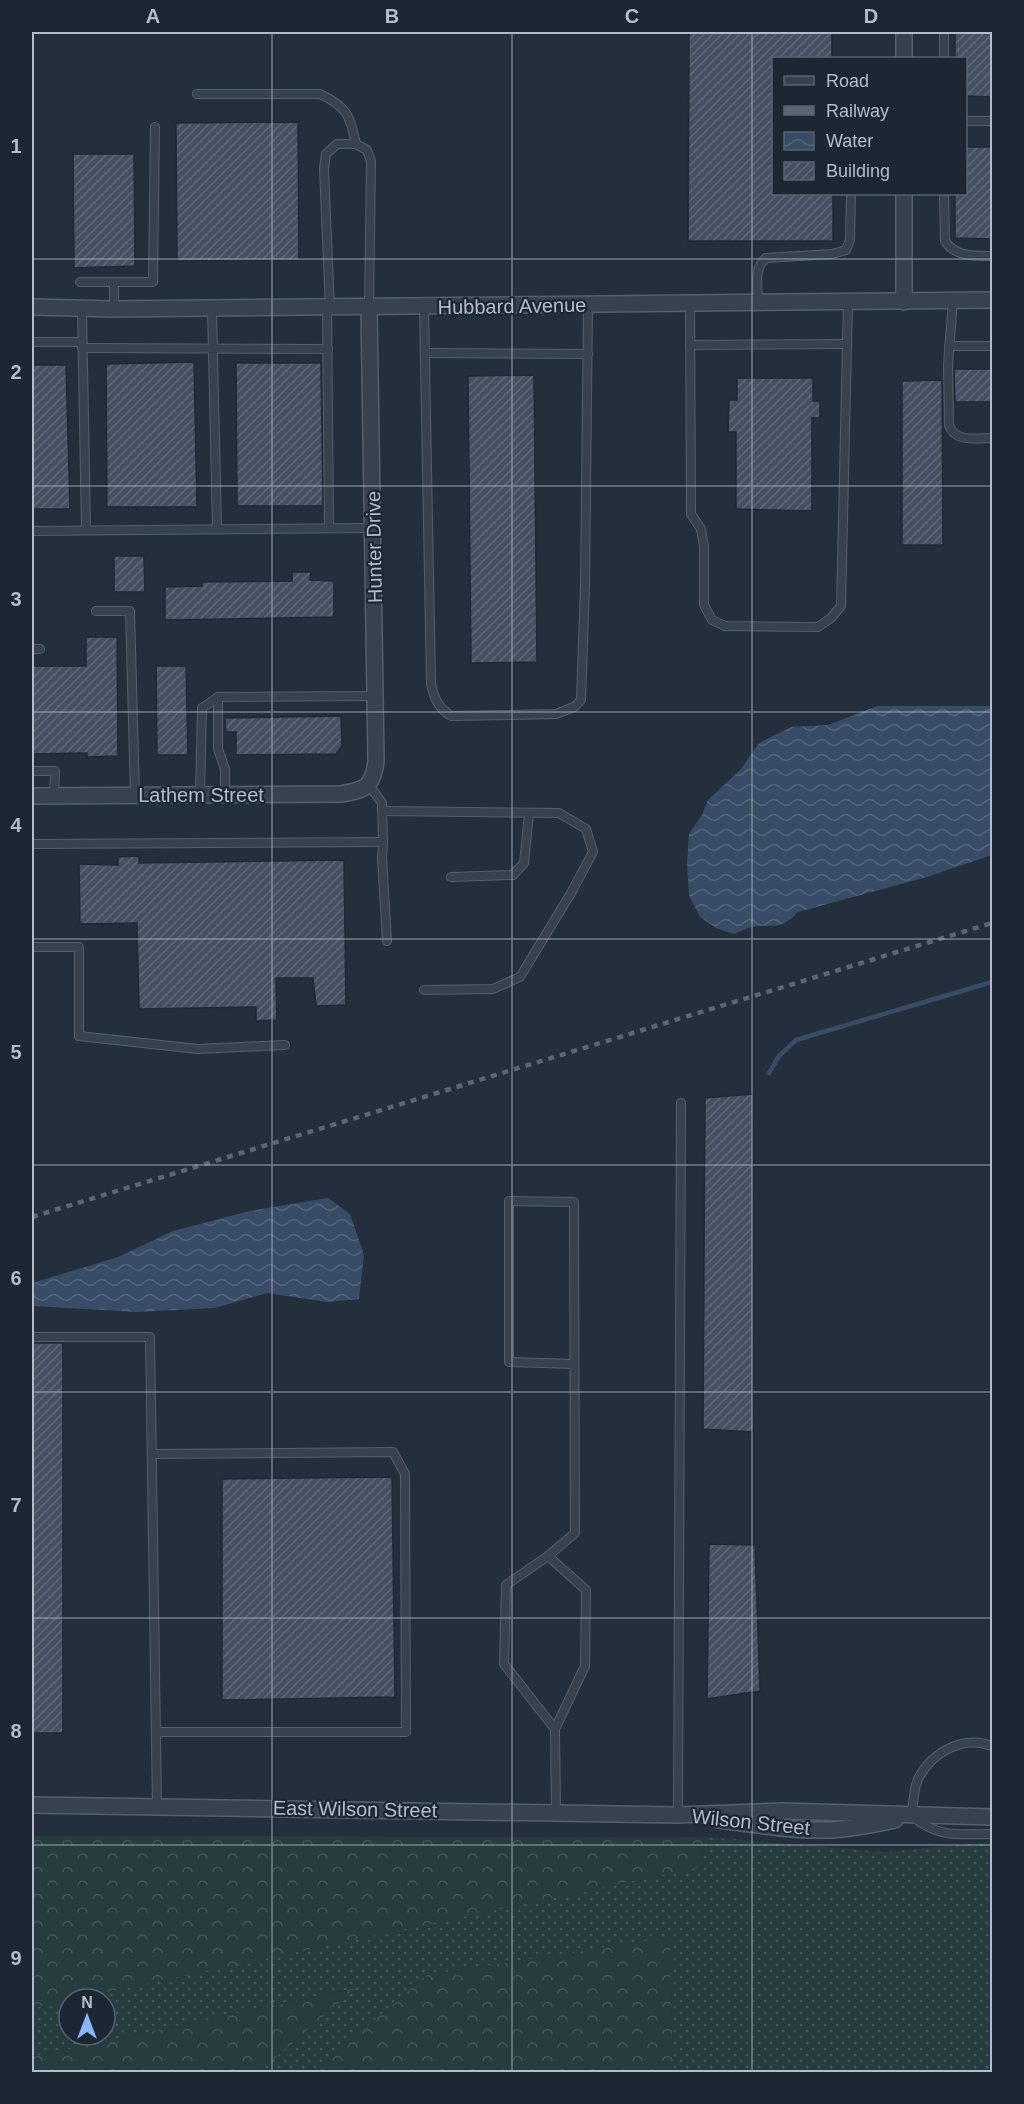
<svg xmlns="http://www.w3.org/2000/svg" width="1024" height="2104" viewBox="0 0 1024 2104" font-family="Arial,sans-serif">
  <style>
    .grass { fill: url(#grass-dots) }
    .forest { fill: url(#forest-crowns) }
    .water { fill: url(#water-waves) }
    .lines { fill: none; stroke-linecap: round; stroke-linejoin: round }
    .stream { stroke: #394c67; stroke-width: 4.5 }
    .building { fill: url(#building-hatch); stroke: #1f2835; stroke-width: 1.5 }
    .lane-casing { stroke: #565f6c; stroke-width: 10 }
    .street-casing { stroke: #565f6c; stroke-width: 18 }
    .lane { stroke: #38414e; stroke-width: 8 }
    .street { stroke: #38414e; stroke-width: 15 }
    .rail { stroke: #5a6575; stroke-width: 4.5; stroke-dasharray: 6 6; stroke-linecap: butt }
    .grid { fill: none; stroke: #b4bcc9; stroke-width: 1.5; stroke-opacity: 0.55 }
    .labels { text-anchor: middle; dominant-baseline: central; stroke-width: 4.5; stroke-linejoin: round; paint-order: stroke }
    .street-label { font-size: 20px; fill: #b4bcc9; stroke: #1d2633 }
    .neatline { fill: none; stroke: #b4bcc9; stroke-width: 2 }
    .grid-label { font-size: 20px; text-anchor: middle; font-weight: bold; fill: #b4bcc9 }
  </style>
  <defs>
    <pattern id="grass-dots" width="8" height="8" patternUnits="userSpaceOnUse" patternTransform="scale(1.5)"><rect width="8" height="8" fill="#263c3f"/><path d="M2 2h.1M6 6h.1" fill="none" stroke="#435659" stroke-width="1.8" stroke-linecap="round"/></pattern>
    <pattern id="forest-crowns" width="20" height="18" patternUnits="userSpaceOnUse" patternTransform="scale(1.5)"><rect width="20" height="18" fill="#263c3f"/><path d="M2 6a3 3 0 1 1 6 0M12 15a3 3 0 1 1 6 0" fill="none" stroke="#435659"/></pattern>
    <pattern id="water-waves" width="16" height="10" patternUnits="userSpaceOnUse" patternTransform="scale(1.5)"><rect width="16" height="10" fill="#394c67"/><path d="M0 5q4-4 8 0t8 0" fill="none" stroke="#53647b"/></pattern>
    <pattern id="building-hatch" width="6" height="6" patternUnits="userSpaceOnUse" patternTransform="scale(1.5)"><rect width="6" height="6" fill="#455162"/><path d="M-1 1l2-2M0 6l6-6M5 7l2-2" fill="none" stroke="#5d6877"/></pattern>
  </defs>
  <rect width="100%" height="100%" fill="#242f3e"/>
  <path class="grass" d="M707,1837L885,1852L992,1842V2072H673L670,1938L427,1975L314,2072H259L355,1988L32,2057V2008L69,2000V2035H105V1999H72L699,1867Z"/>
  <g class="forest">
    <path d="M32,1836L707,1837L699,1867L32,2008Z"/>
    <path d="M670,1937L673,2072H314L427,1975Z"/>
    <path d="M356,1988L259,2072H32V2057Z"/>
  </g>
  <g class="water">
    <path d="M877,706H992V855L927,877L798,912C779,932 773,923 752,927C746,928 739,932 733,934L716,928L700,917L689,896L687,863L689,834L702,815L708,800L741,769L759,743L791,727L828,725Z"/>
    <path d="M328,1198L350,1214L364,1255L359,1299L327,1302L267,1293L215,1308L137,1312L32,1306V1283L118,1257L173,1231L250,1211Z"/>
  </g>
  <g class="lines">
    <path class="stream" d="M769,1073L779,1056L796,1040L992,982"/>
  </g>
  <g class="building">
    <path d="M689,32H832V58H774V194H833V241H688Z"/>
    <path d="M955,32H993V97L966,96V58H955Z"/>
    <path d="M298,122L299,260L177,261L176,123Z"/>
    <path d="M966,147H993V239L955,238V194H966Z"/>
    <path d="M73,154H134L135,266L74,268Z"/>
    <path d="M194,362L197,507H107L106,364Z"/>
    <path d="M236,363H321L323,506H237Z"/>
    <path d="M32,365H66L70,509H32Z"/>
    <path d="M954,369H993V402H955Z"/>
    <path d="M534,375L537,662L471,663L468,376Z"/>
    <path d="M737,378H813V401H820V418H812V511L736,509V432H728L729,400H737Z"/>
    <path d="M942,380L943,545H902V381Z"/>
    <path d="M114,556H144L145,592H114Z"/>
    <path d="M292,572H311L310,580L334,581V617L165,620V587L202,586V582L292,581Z"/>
    <path d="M86,637H117L118,756L87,757V753L32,754V666H86Z"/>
    <path d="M156,666H186L188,755H157Z"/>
    <path d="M341,716L342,746L336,754L236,755V732H226L225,718Z"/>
    <path d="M139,856V863L344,860L346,1005L316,1006L313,978H276L277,1020L256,1021V1007L139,1009L137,923L80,924L79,864L118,865V857Z"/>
    <path d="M753,1094V1432L703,1429L705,1098Z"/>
    <rect x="32" y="1343" width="31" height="390"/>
    <path d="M392,1477L395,1697L222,1700V1479Z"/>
    <path d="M709,1544L755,1545L760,1691L707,1699Z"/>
  </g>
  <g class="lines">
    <defs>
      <g id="lane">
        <path d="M944,32V58"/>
        <path d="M197,94H320C347,107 350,115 356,144"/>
        <path d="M966,121H992"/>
        <path d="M944,194L945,241C955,257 975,256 992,256"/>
        <path d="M80,282H153L155,127"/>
        <path d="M114,282V309"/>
        <path d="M953,301L948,364L949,425C955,443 977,438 992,438"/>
        <path d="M758,303C758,288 753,268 766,258L832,254L846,250L850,240L851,194"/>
        <path d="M690,304L691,514L701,529L704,546V605L712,620L725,626L818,627L831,618L841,606L848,302"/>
        <path d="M424,307L431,683C434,699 438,707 451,716L556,714L574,707L581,700L585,585L588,305"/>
        <path d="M327,308L329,528"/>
        <path d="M330,308L324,169L326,154L337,144H356L367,150L371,161L369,308"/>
        <path d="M82,309L86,530"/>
        <path d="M212,309L217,529"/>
        <path d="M32,342H82"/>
        <path d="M690,345L847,344"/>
        <path d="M949,346H992"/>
        <path d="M82,348L328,349"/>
        <path d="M425,353L588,354"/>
        <path d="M32,531L372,528"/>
        <path d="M96,611H130L135,795"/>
        <path d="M32,649H40"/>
        <path d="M218,697V749L225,769V795"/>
        <path d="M32,771H55L54,796"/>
        <path d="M369,785L382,803L383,842L382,858L387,941"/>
        <path d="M200,795L202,708L218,697L376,696"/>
        <path d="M382,811L559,813L586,829L593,852L571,893L520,977L493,989L424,990"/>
        <path d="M32,844L383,842"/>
        <path d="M451,877L513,875L524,863L529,813"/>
        <path d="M32,947H79V1036L198,1049L285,1045"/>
        <path d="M32,1337H150L157,1807"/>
        <path d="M152,1454L393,1452L405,1474L406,1732H156"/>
        <path d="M548,1556L575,1533L574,1202L509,1201V1362L574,1364"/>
        <path d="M555,1729L585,1666L586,1590L548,1556L506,1585L504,1664L555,1729L556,1812"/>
        <path d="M992,1746C963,1735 932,1752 918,1779C913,1791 913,1804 912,1816C939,1839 960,1834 992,1834"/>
        <path d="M678,1815L681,1103"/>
      </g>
      <g id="street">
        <path d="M904,32V58"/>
        <path d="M904,194V302"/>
        <path d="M32,307L114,309L992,300"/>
        <path d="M32,796L341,794C365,790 373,787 376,761L369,308"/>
        <path d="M32,1805L678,1815L782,1811L992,1817"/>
        <path d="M719,1820C756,1825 793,1831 830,1830C852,1829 874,1824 895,1820"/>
      </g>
    </defs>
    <use href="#lane" class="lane-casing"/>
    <use href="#street" class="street-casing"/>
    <use href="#lane" class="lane"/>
    <use href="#street" class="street"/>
    <path class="rail" d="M32,1217L992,923"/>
  </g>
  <path class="grid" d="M272,32V2072M512,32V2072M752,32V2072M32,259H992M32,486H992M32,712H992M32,939H992M32,1165H992M32,1392H992M32,1618H992M32,1845H992"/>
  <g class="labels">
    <g class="street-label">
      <text transform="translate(512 306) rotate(-1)">Hubbard Avenue</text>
      <text transform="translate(374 547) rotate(-91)">Hunter Drive</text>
      <text x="201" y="795">Lathem Street</text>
      <text transform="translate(355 1809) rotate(1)">East Wilson Street</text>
      <text transform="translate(751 1822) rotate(6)">Wilson Street</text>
    </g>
  </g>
  <rect width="1024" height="2104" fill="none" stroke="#1d2633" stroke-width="66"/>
  <rect x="772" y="57" width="195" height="138" fill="#1d2633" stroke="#59626f" stroke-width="1.5"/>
  <rect x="784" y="76" width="30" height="9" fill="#38414e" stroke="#59626f" stroke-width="1.5"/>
  <text x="826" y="87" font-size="18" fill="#b4bcc9">Road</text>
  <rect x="784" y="106" width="30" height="9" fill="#5a6575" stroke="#59626f" stroke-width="1.5"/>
  <text x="826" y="117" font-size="18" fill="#b4bcc9">Railway</text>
  <rect x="784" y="132" width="30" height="18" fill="url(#water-waves)" stroke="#59626f" stroke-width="1.5"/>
  <text x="826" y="147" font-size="18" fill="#b4bcc9">Water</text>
  <rect x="784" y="162" width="30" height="18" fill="url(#building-hatch)" stroke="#59626f" stroke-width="1.5"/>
  <text x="826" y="177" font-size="18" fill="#b4bcc9">Building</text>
  <g transform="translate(87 2017)"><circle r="28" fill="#1d2633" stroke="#59626f" stroke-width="1.5"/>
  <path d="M0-4.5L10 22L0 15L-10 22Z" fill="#8ab4f8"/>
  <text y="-9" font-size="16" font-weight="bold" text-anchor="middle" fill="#b4bcc9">N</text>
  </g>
  <rect x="33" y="33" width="958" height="2038" class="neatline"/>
  <g class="grid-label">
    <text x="153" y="23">A</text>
    <text x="392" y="23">B</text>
    <text x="632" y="23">C</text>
    <text x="871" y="23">D</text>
    <text x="16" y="153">1</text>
    <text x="16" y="379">2</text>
    <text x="16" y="606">3</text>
    <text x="16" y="832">4</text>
    <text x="16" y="1059">5</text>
    <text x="16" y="1285">6</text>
    <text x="16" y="1512">7</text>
    <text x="16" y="1738">8</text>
    <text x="16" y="1965">9</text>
  </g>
</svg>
